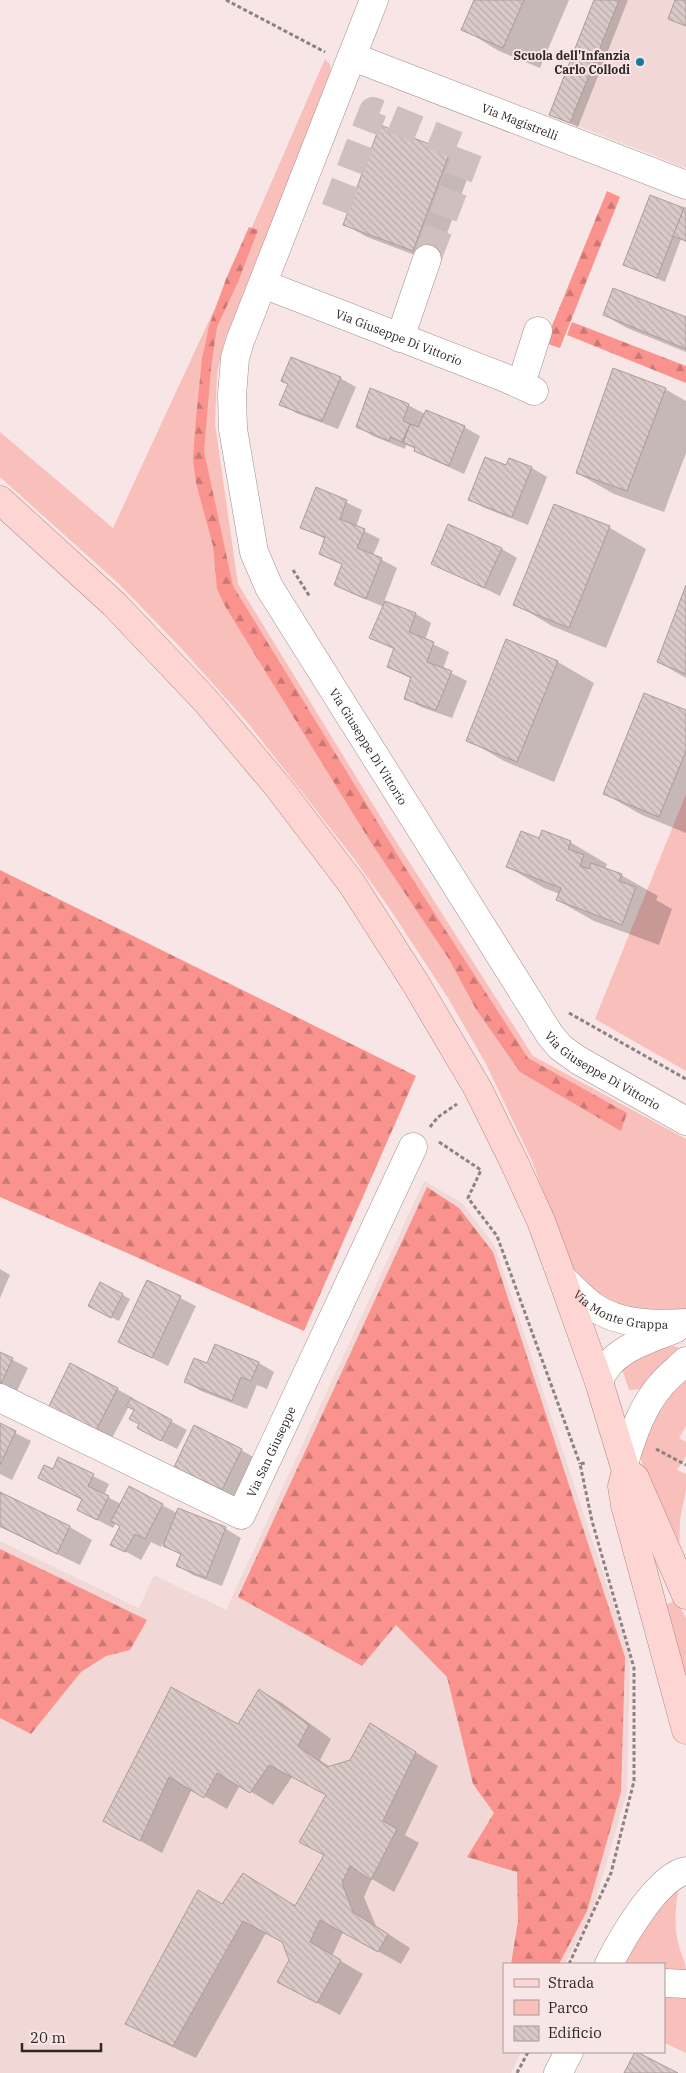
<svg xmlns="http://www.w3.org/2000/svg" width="686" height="2073" viewBox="0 0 686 2073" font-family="'IBM Plex Serif',serif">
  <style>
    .built { fill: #f1d8d6 }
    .green { fill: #f9bfbb }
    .forest { fill: url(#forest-firs) }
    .shadow { fill: #0003 }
    .building { fill: url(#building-back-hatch); stroke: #ab9c9a }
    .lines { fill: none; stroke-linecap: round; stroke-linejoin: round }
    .minor-tunnel { stroke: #cfc0bf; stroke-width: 28; stroke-dasharray: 28 14; stroke-linecap: butt }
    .minor-casing { stroke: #9f908e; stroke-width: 29 }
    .major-casing { stroke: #b48784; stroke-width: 29 }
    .path { stroke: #8d8281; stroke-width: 3; stroke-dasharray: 4 2.5; stroke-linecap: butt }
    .minor { stroke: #fff; stroke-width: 28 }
    .major { stroke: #fdd6d3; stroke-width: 28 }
    .poi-dot { fill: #137aa5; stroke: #f7e6e5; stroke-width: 2 }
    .labels { text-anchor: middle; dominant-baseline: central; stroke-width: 4; stroke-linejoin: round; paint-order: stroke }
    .poi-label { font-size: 12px; font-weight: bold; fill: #2e2827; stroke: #f7e6e5; text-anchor: end }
    .street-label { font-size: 12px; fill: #2e2827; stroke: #f7e6e5 }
  </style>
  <defs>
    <pattern id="forest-firs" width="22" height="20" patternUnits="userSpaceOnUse" patternTransform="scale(1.25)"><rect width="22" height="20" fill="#fa938e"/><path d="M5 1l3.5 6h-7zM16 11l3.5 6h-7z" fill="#cb7874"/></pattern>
    <pattern id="building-back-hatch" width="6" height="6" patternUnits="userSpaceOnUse" patternTransform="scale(1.25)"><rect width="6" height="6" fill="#d9c9c7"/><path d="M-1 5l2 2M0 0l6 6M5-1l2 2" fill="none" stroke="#bbadab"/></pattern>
  </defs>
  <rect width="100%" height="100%" fill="#f7e6e5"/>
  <g class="built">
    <path d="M619,0H686V168L570,123Z"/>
    <path d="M424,1181L462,1203L495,1246L630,1654L627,1792L593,1910L565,1964H505V2052H521L511,2073H0V1541L139,1608L154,1575L226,1610Z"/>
  </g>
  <g class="green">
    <path d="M325,59L330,64L331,73L225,339L217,373L215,424L238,584L385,824L533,1056L686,1139V1313L611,1307L578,1280L568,1260L532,1161L486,1064L448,998L390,909L355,860L248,723L180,647L119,584L0,477V432L113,528L245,243Z"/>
    <path d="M686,794V1071L595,1019Z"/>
    <path d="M673,1346L684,1349L642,1389L629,1390L622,1369L652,1349Z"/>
    <path d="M686,1373V1426L679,1438L686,1442V1456L677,1470L686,1474V1490L680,1519L679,1554L645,1475L639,1452L643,1431Z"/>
    <path d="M676,1600L686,1618V1686L664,1606Z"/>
    <path d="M679,1883C676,1904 673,1925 679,1946C681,1955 686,1962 686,1972L665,1973V1964H619Z"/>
    <path d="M665,1995L686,1997V2053L665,2043Z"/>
  </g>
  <g class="forest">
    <path d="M607,191L620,197L560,348L545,343Z"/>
    <path d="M249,227L258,230L238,282L217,327L211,368L204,451L233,586L408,872L528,1058L627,1113L621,1131L520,1072L476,1009L449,959L370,841L225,606L217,589L213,546L196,483L193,459L196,418L202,359L209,326L226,279Z"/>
    <path d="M572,322L686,366V383L567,335Z"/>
    <path d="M0,870L416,1076L304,1331L0,1197Z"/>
    <path d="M427,1187L459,1208L493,1252L625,1657L621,1792L587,1911L559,1964H511L518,1921L517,1872L467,1857L494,1813L473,1784L447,1677L396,1625L362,1666L238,1597Z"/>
    <path d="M0,1549L147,1620L130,1650L106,1656L81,1672L31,1734L0,1718Z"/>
  </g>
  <g class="shadow">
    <path d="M475,0H569L540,68L499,51L463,29Z"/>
    <path d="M595,0H628L578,127L550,114Z"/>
    <path d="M449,153L472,166L436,263L367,237L344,224Z"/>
    <path d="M686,210V242L681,239L665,282L625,265Z"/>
    <path d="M604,315L686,319V352L627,328Z"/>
    <path d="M340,378L356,387L338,429L296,413L281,404Z"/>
    <path d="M665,389L686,401V453L664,512L614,494L577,473Z"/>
    <path d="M408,405L425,414L464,427L480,436L464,474L431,459L416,449L406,445L405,449L373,436L358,427Z"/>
    <path d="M510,460L532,468L547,477L528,525L485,508L469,499L507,467Z"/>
    <path d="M317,488L362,510L356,527L380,539L373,555L397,568L384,602L416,614L431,623L425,640L449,652L443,669L467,681L452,718L421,707L405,698L412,679L388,667L395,650L371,638L384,607L351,593L335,585L343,565L320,553L325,539L301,527Z"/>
    <path d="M554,506L610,528L646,549L606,648L552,626L515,604Z"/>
    <path d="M449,526L502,549L517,558L500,596L433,563Z"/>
    <path d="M686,588V678L658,662Z"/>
    <path d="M506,641L558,662L594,683L554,782L504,761L468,740Z"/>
    <path d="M686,711V833L642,815L605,794Z"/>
    <path d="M540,840L570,842L607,864L605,869L621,875L658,896L656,900L672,909L659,945L594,921L557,900L560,894L544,888L508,867Z"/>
    <path d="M0,1269L10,1275L0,1298Z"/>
    <path d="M148,1282L196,1306L168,1366L120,1342Z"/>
    <path d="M101,1283L130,1299L119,1321L97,1310Z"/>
    <path d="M215,1345L259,1363L274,1372L267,1389L257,1385L247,1409L201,1391L186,1382L207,1365Z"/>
    <path d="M0,1353L28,1368L16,1393L0,1386Z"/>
    <path d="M117,1389L133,1398L132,1400L187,1430L177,1449L154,1437L140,1424L135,1410L129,1406L111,1440L65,1416Z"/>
    <path d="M0,1425L31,1441L12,1480L0,1474Z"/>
    <path d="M241,1450L257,1459L237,1498L175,1466Z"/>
    <path d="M59,1459L109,1484L104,1495L121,1504L130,1488L177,1513L178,1510L226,1529L241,1538L222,1586L193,1575L178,1566L182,1555L162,1544L161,1547L151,1542L141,1560L112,1544L122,1526L116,1523L113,1528L78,1510L83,1500L39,1478L53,1470Z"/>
    <path d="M0,1494L70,1527L92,1540L80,1565L0,1527Z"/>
    <path d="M260,1690L282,1703L331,1739L320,1760L330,1767L351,1761L393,1738L438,1766L405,1835L419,1843L394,1892L372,1879L364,1897L376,1926L410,1948L401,1964L343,1932L332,1956L363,1974L340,2015L278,1982L291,1960L283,1942L266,1933L196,2058L149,2036L127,2023L222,1905L243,1874L296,1906L325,1855L327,1795L292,1777L273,1805L240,1785L227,1809L192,1789L162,1853L105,1821L239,1725Z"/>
  </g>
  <g class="building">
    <path d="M474,0H524L503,48L461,30Z"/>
    <path d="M594,0H619L570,123L549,115Z"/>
    <path d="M675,0H686V26L668,19Z"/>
    <path d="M380,125L450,152L413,251L343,225Z"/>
    <path d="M650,195L684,208L657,278L623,265Z"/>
    <path d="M684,208H686V241L673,236Z"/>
    <path d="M613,288L686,317V349L603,315Z"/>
    <path d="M291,357L341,377L322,421L279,405L288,384L281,381Z"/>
    <path d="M613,368L666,388L627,491L576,473Z"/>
    <path d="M370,388L409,404L403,421L410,424L402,442L390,437L389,441L356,427Z"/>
    <path d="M426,410L465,426L449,466L414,451L415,447L403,443L410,424L418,427Z"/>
    <path d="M485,457L506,465L509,458L532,467L512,517L468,500Z"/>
    <path d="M316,487L347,500L340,519L365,529L357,548L382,558L366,599L334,585L342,564L319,554L325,537L300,528Z"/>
    <path d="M554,504L610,526L569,628L513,605Z"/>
    <path d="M448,524L502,548L484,588L431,564Z"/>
    <path d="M686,585V674L657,662Z"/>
    <path d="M385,601L416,613L409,632L434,642L427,662L452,671L436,710L404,699L411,677L387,667L394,648L369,638Z"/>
    <path d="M506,639L558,661L517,762L466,741Z"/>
    <path d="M644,693L686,710V751L659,817L603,794Z"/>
    <path d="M542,830L571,841L568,849L584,855L580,866L589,869L591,863L622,874L619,881L636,887L622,925L556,900L561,888L506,867L521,831L539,838Z"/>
    <path d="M147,1280L181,1296L152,1358L118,1342Z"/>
    <path d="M100,1282L123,1294L111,1318L88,1306Z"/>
    <path d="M215,1344L259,1362L251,1381L241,1377L232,1401L184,1382L194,1358L207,1363Z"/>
    <path d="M0,1352L13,1358L0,1386Z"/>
    <path d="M70,1363L118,1388L95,1432L48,1408Z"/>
    <path d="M131,1398L172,1420L161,1441L137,1428L139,1424L129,1419L134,1410L126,1406Z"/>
    <path d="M0,1423L16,1431L0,1465Z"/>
    <path d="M194,1425L242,1449L222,1490L174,1467Z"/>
    <path d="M58,1457L94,1474L88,1486L109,1496L97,1520L77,1510L82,1499L38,1478L44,1465L53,1469Z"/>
    <path d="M129,1486L163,1504L145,1539L135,1534L125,1552L110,1545L120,1526L111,1521Z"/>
    <path d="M0,1492L70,1526L57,1554L0,1526Z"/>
    <path d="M178,1508L226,1527L206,1578L176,1566L181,1554L163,1546Z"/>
    <path d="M171,1687L238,1724L259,1689L309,1725L298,1746L327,1767L350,1760L370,1723L416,1752L383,1821L397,1829L371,1880L350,1866L342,1883L353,1912L388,1934L378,1952L320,1920L310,1942L341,1960L317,2003L277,1982L289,1960L282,1942L243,1921L173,2046L125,2024L198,1890L222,1904L243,1873L295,1906L324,1855L299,1842L326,1795L269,1765L250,1793L217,1773L204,1798L169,1777L140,1841L103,1821Z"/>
    <path d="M635,2052H637L678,2073H624Z"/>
  </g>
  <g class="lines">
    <path class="minor-tunnel" d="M335,209L373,111L469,150L427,259"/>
    <defs>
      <g id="minor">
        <path id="s1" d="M374,0L240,341L235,358L232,395L233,429L254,552L269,587L550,1035L560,1047L578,1060L686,1121"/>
        <path id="s2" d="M353,57L686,185"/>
        <path id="s3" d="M263,284L508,379L534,391"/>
        <path d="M400,338L427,259"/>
        <path d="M521,384L538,331"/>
        <path id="s4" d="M562,1278C573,1288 582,1299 594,1307C620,1325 656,1325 686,1323"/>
        <path d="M599,1382C609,1350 647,1340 675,1329"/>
        <path id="s5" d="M0,1398L241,1515L413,1147"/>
        <path d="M624,1463C633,1435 641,1408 661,1385C668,1376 678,1369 686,1361"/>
        <path d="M609,1964C621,1940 658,1875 686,1871"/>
        <path d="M665,1983L686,1984"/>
        <path d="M558,2073L569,2052"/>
      </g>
      <g id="major">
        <path d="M0,500L114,604L206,701L279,788L352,884L416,984L478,1089L514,1162L541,1221L562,1278L599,1382L626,1471L622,1486L625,1505L686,1730"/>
        <path d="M626,1471L635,1478L641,1492L686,1595"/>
      </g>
    </defs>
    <use href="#minor" class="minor-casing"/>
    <use href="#major" class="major-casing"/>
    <g class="path">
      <path d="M226,0L325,52"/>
      <path d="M293,570L310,597"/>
      <path d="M569,1013L686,1079"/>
      <path d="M430,1127L438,1117L457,1104"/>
      <path d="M439,1142L481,1170L468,1198L497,1236L580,1464"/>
      <path d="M656,1449L686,1465"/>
      <path d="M569,1964L611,1873L634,1781V1668L592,1521L580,1464L585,1463"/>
      <path d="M517,2073L528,2052"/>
    </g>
    <use href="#minor" class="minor"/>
    <use href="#major" class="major"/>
  </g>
  <circle class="poi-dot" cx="640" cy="62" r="5"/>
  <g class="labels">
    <g class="poi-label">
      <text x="630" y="55">Scuola dell'Infanzia<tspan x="630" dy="14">Carlo Collodi</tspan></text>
    </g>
    <g class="street-label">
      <text stroke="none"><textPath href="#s2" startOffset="179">Via Magistrelli</textPath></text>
      <text stroke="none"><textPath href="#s3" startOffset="146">Via Giuseppe Di Vittorio</textPath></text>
      <text stroke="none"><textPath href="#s1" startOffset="806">Via Giuseppe Di Vittorio</textPath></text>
      <text stroke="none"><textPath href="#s1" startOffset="1211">Via Giuseppe Di Vittorio</textPath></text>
      <text stroke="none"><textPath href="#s4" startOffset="70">Via Monte Grappa</textPath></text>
      <text stroke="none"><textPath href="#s5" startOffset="338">Via San Giuseppe</textPath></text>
    </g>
  </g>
  <rect x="503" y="1963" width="162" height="90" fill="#f7e6e5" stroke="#a79a99"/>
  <rect x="514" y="1979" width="25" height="8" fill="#fdd6d3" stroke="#a79a99"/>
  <text x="548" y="1988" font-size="15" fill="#2e2827">Strada</text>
  <rect x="514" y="2000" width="25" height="15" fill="#f9bfbb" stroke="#a79a99"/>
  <text x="548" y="2013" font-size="15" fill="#2e2827">Parco</text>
  <rect x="514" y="2026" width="25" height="15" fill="url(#building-back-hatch)" stroke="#a79a99"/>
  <text x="548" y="2038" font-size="15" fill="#2e2827">Edificio</text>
  <path d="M22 2043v8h79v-8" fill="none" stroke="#2e2827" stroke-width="2.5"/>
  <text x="30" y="2043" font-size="15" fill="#2e2827" stroke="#f7e6e5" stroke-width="4" paint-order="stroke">20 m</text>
</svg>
